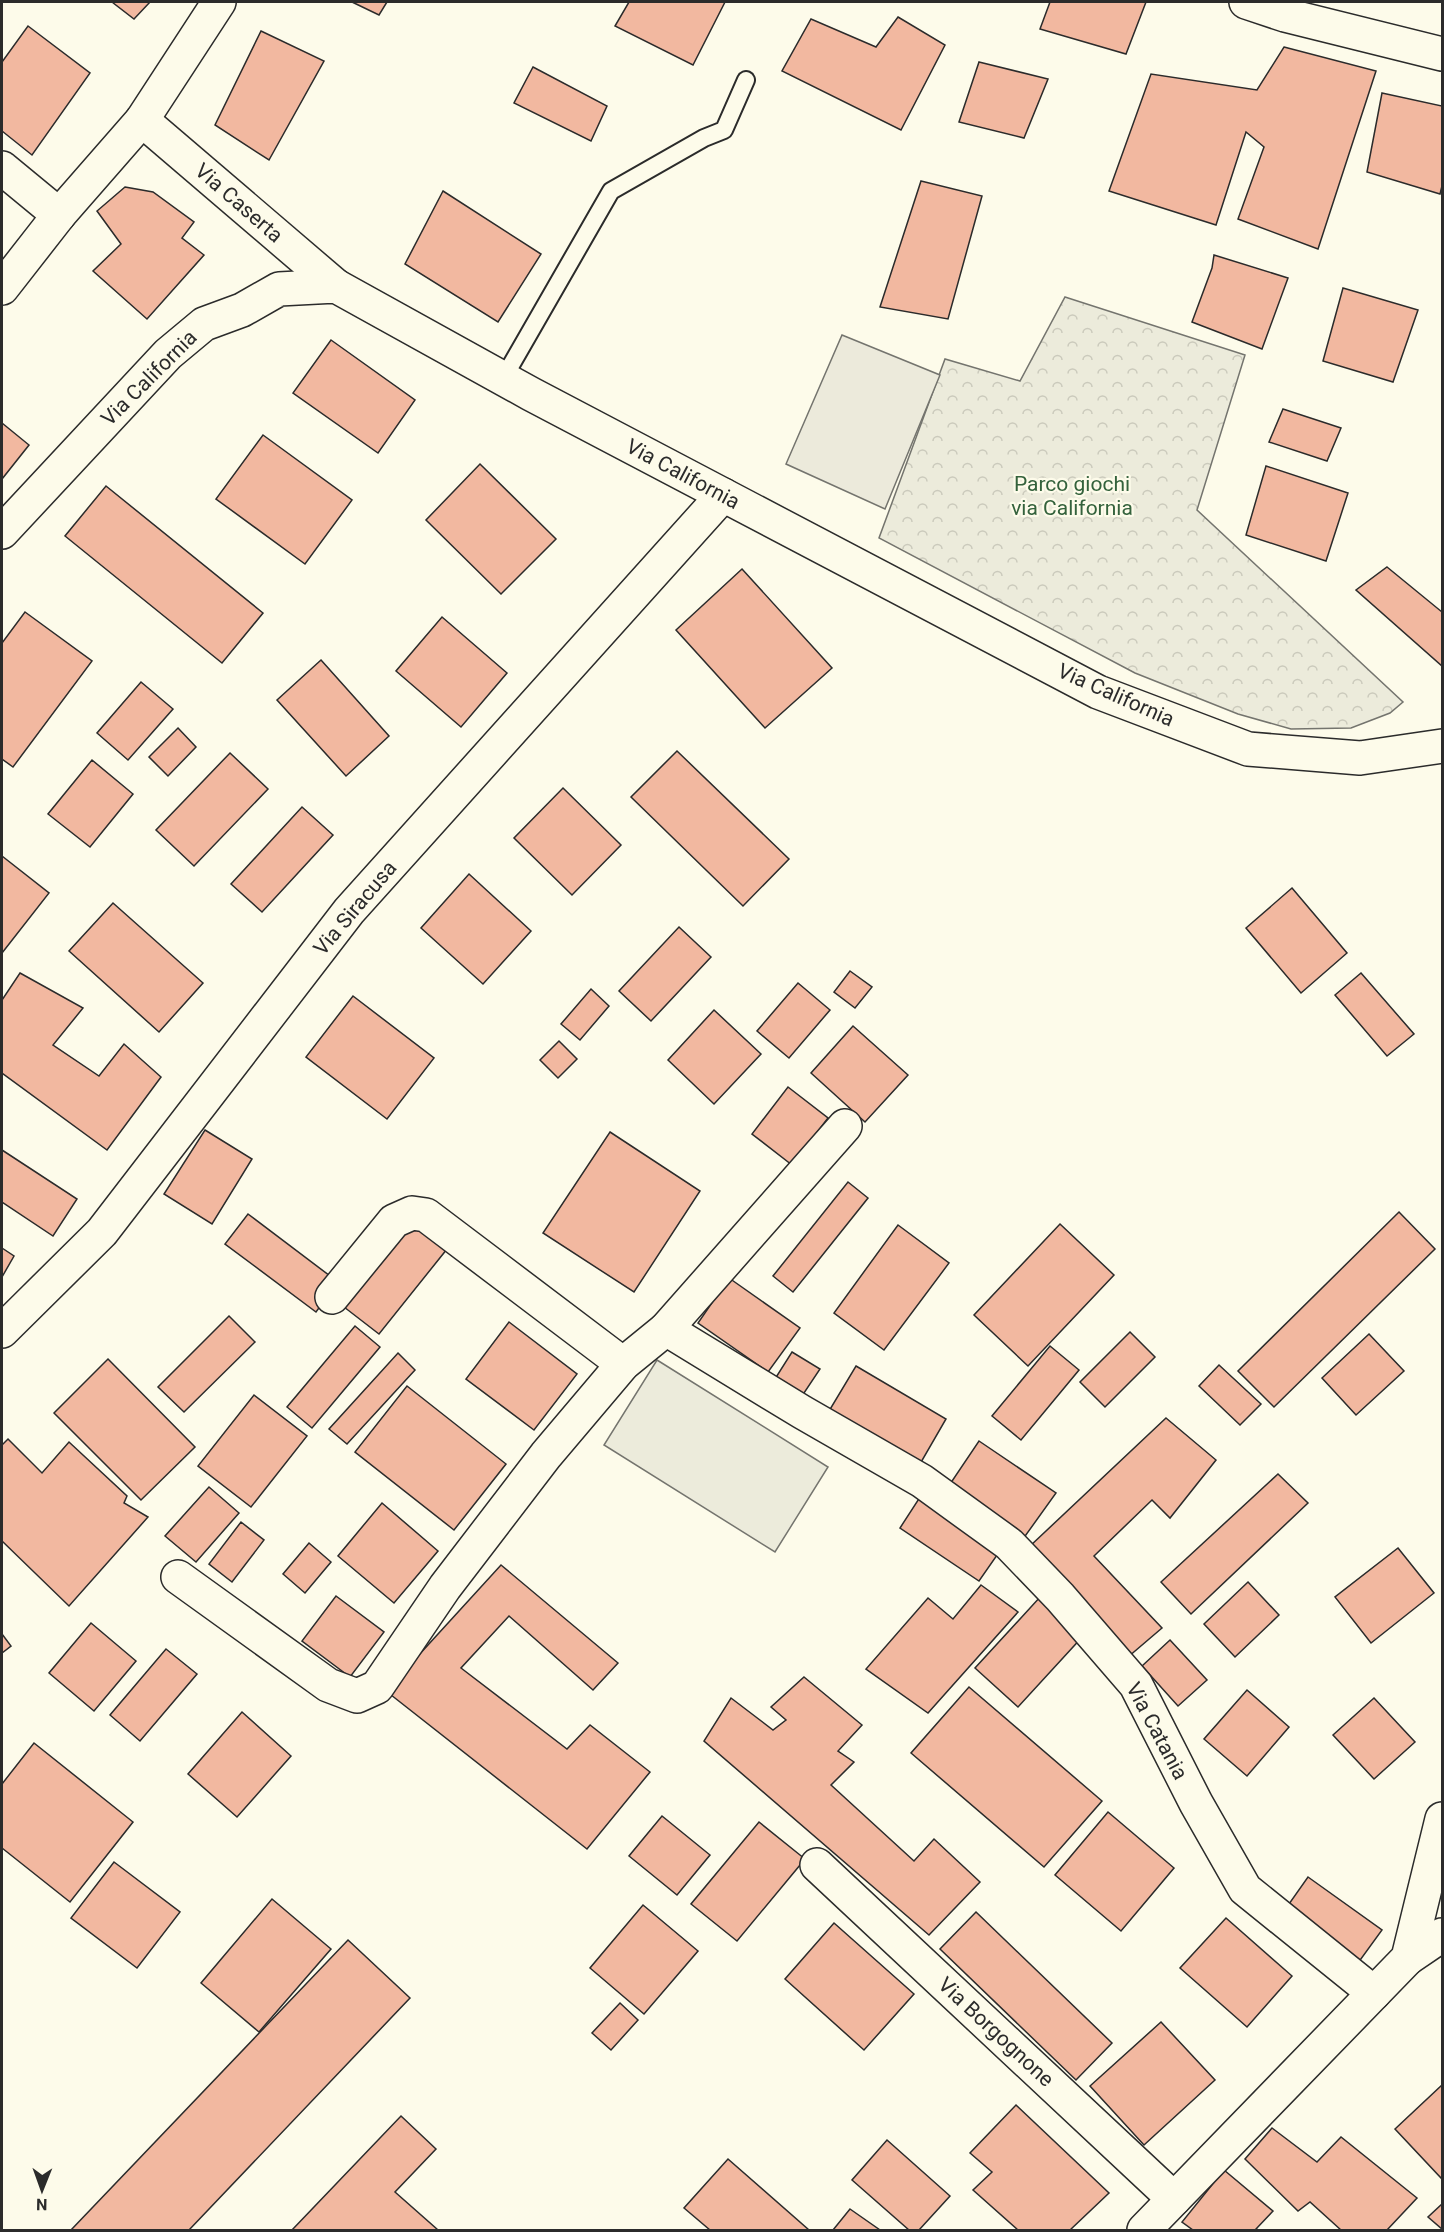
<svg xmlns="http://www.w3.org/2000/svg" width="1444" height="2232" viewBox="0 0 1444 2232" font-family="Roboto,sans-serif">
  <style>
    .green { fill: #ecebdb; stroke: #74746e; stroke-width: 1.5 }
    .park { fill: url(#park-crowns); stroke: #74746e; stroke-width: 1.5 }
    .parking { fill: #eceadb; stroke: #74746e; stroke-width: 1.5 }
    .building { fill: #f2b8a0; stroke: #2b2b2b; stroke-width: 1.5 }
    .lines { fill: none; stroke-linecap: round; stroke-linejoin: round }
    .service-casing { stroke: #2b2b2b; stroke-width: 20 }
    .minor-casing { stroke: #2b2b2b; stroke-width: 36 }
    .tertiary-casing { stroke: #2b2b2b; stroke-width: 36 }
    .service { stroke: #fdfbea; stroke-width: 16 }
    .minor { stroke: #fdfbea; stroke-width: 33 }
    .tertiary { stroke: #fdfbea; stroke-width: 33 }
    .labels { text-anchor: middle; dominant-baseline: central; stroke-width: 4.5; stroke-linejoin: round; paint-order: stroke }
    .street-label { font-size: 21px; fill: #2b2b2b; stroke: #fdfbea }
    .park-label { font-size: 21px; fill: #34623c; stroke: #fdfbea }
  </style>
  <defs>
    <pattern id="park-crowns" width="20" height="18" patternUnits="userSpaceOnUse" patternTransform="scale(1.5)"><rect width="20" height="18" fill="#ecebdb"/><path d="M2 6a3 3 0 1 1 6 0M12 15a3 3 0 1 1 6 0" fill="none" stroke="#cbcabc"/></pattern>
  </defs>
  <rect width="100%" height="100%" fill="#fdfbea"/>
  <path class="green" d="M657,1360L828,1467L775,1552L604,1445Z"/>
  <path class="park" d="M1065,297L1245,355L1197,510L1403,702L1390,713L1351,728L1291,729L1238,714L1135,673L879,538L945,359L1020,381Z"/>
  <path class="parking" d="M842,335L940,375L885,509L786,464Z"/>
  <g class="building">
    <path d="M112,2H150L134,19Z"/>
    <path d="M352,2H387L379,15Z"/>
    <path d="M629,2H725L693,65L615,26Z"/>
    <path d="M1050,2H1146L1126,54L1040,29Z"/>
    <path d="M898,17L945,45L901,130L782,71L811,19L876,47Z"/>
    <path d="M28,26L90,73L32,155L2,131V62Z"/>
    <path d="M261,31L324,61L269,160L215,125Z"/>
    <path d="M1284,47L1376,71L1318,249L1238,219L1264,147L1246,132L1216,225L1109,191L1151,74L1257,90Z"/>
    <path d="M979,62L1048,79L1024,138L959,122Z"/>
    <path d="M533,67L607,106L591,141L514,103Z"/>
    <path d="M1382,93L1442,106V186L1440,194L1367,172Z"/>
    <path d="M921,181L982,196L948,319L880,307Z"/>
    <path d="M125,187L153,192L194,222L182,238L204,255L147,319L93,271L121,244L97,211Z"/>
    <path d="M443,191L541,254L498,322L405,264Z"/>
    <path d="M1214,255L1288,278L1262,349L1192,322L1212,268Z"/>
    <path d="M1343,288L1418,310L1393,382L1323,361Z"/>
    <path d="M331,340L415,400L378,453L293,393Z"/>
    <path d="M1283,409L1341,428L1327,461L1269,442Z"/>
    <path d="M2,423L29,445L2,479Z"/>
    <path d="M263,435L352,500L305,564L216,499Z"/>
    <path d="M480,464L556,539L501,594L426,520Z"/>
    <path d="M1266,466L1348,493L1326,561L1246,535Z"/>
    <path d="M106,486L263,613L222,663L65,536Z"/>
    <path d="M1387,567L1442,612V666L1356,590Z"/>
    <path d="M742,569L832,668L765,728L676,630Z"/>
    <path d="M25,612L92,661L13,767L2,759V643Z"/>
    <path d="M442,617L507,673L461,727L396,671Z"/>
    <path d="M321,660L389,736L346,776L277,700Z"/>
    <path d="M141,682L173,709L128,760L97,733Z"/>
    <path d="M178,728L196,747L168,776L149,757Z"/>
    <path d="M677,751L789,859L743,906L631,797Z"/>
    <path d="M230,753L268,789L194,866L156,830Z"/>
    <path d="M92,760L133,794L90,847L48,814Z"/>
    <path d="M563,788L621,845L572,895L514,838Z"/>
    <path d="M302,807L333,835L262,912L231,884Z"/>
    <path d="M2,856L49,893L2,953Z"/>
    <path d="M469,874L531,931L483,984L421,928Z"/>
    <path d="M1292,888L1347,953L1301,993L1246,928Z"/>
    <path d="M113,903L203,983L159,1032L69,951Z"/>
    <path d="M679,927L711,957L651,1021L619,991Z"/>
    <path d="M850,971L872,987L855,1008L834,992Z"/>
    <path d="M20,973L83,1008L53,1045L99,1076L124,1044L161,1077L107,1150L2,1073V1000Z"/>
    <path d="M1361,973L1414,1034L1387,1056L1335,995Z"/>
    <path d="M798,983L830,1010L789,1058L757,1031Z"/>
    <path d="M591,989L609,1006L580,1040L561,1024Z"/>
    <path d="M353,996L434,1058L387,1119L306,1057Z"/>
    <path d="M714,1010L761,1054L714,1104L668,1060Z"/>
    <path d="M853,1026L908,1075L865,1122L811,1073Z"/>
    <path d="M559,1041L577,1059L558,1078L540,1060Z"/>
    <path d="M788,1087L828,1118L792,1165L752,1134Z"/>
    <path d="M205,1130L252,1159L212,1224L164,1194Z"/>
    <path d="M610,1132L700,1191L634,1292L543,1233Z"/>
    <path d="M2,1150L77,1199L53,1236L2,1202Z"/>
    <path d="M848,1182L868,1198L793,1292L773,1276Z"/>
    <path d="M1399,1212L1435,1249L1274,1407L1238,1371Z"/>
    <path d="M248,1214L338,1282L316,1312L225,1244Z"/>
    <path d="M413,1222L447,1249L379,1334L344,1307Z"/>
    <path d="M1060,1224L1114,1275L1028,1366L974,1315Z"/>
    <path d="M898,1225L949,1263L884,1350L834,1313Z"/>
    <path d="M2,1248L14,1256L2,1277Z"/>
    <path d="M729,1278L800,1328L768,1372L698,1323Z"/>
    <path d="M229,1316L255,1342L184,1412L158,1387Z"/>
    <path d="M509,1322L577,1374L534,1430L466,1379Z"/>
    <path d="M355,1326L380,1347L312,1428L287,1407Z"/>
    <path d="M1130,1332L1155,1357L1105,1407L1080,1382Z"/>
    <path d="M1369,1334L1404,1371L1356,1415L1322,1378Z"/>
    <path d="M1050,1346L1079,1370L1021,1440L992,1416Z"/>
    <path d="M792,1352L820,1369L800,1399L773,1382Z"/>
    <path d="M398,1353L415,1370L347,1444L329,1429Z"/>
    <path d="M108,1359L195,1447L141,1500L54,1413Z"/>
    <path d="M1219,1365L1261,1404L1240,1425L1199,1386Z"/>
    <path d="M856,1366L946,1419L920,1464L829,1411Z"/>
    <path d="M407,1386L506,1464L454,1530L355,1452Z"/>
    <path d="M254,1395L307,1436L251,1507L198,1466Z"/>
    <path d="M1166,1418L1216,1460L1170,1518L1152,1500L1094,1556L1162,1628L1128,1657L1029,1547Z"/>
    <path d="M8,1439L42,1473L69,1442L127,1496L124,1503L148,1517L69,1606L2,1541V1445Z"/>
    <path d="M979,1441L1056,1493L1023,1539L948,1487Z"/>
    <path d="M1278,1474L1308,1503L1191,1614L1161,1582Z"/>
    <path d="M209,1487L239,1513L196,1562L165,1536Z"/>
    <path d="M922,1494L1002,1548L979,1581L900,1528Z"/>
    <path d="M382,1503L438,1551L394,1603L338,1556Z"/>
    <path d="M241,1522L264,1540L232,1582L209,1564Z"/>
    <path d="M309,1543L331,1562L305,1593L283,1574Z"/>
    <path d="M1398,1548L1434,1593L1371,1643L1335,1597Z"/>
    <path d="M501,1565L618,1663L593,1690L509,1616L461,1668L567,1749L590,1725L650,1772L587,1849L386,1691Z"/>
    <path d="M1248,1582L1279,1615L1235,1657L1204,1624Z"/>
    <path d="M981,1585L1018,1612L928,1713L866,1669L928,1598L953,1619Z"/>
    <path d="M336,1596L384,1632L350,1677L302,1641Z"/>
    <path d="M1041,1596L1084,1635L1018,1707L975,1668Z"/>
    <path d="M91,1623L136,1661L94,1711L49,1673Z"/>
    <path d="M2,1634L11,1646L2,1653Z"/>
    <path d="M1170,1640L1207,1680L1178,1706L1142,1666Z"/>
    <path d="M166,1649L197,1674L140,1741L110,1715Z"/>
    <path d="M804,1677L862,1725L838,1751L854,1762L831,1785L914,1861L934,1839L980,1882L929,1935L704,1741L731,1698L773,1730L786,1720L771,1707Z"/>
    <path d="M969,1687L1102,1801L1044,1867L911,1753Z"/>
    <path d="M1247,1690L1289,1727L1247,1776L1204,1739Z"/>
    <path d="M1374,1698L1415,1742L1374,1779L1333,1735Z"/>
    <path d="M242,1712L291,1756L237,1817L188,1774Z"/>
    <path d="M34,1743L133,1822L70,1902L2,1848V1784Z"/>
    <path d="M1108,1812L1174,1868L1121,1931L1055,1875Z"/>
    <path d="M662,1816L710,1855L677,1895L629,1856Z"/>
    <path d="M759,1822L805,1859L737,1941L691,1904Z"/>
    <path d="M114,1862L180,1912L137,1968L71,1918Z"/>
    <path d="M1308,1877L1382,1930L1358,1963L1284,1911Z"/>
    <path d="M272,1899L331,1949L259,2032L201,1983Z"/>
    <path d="M643,1905L698,1951L644,2014L590,1968Z"/>
    <path d="M976,1912L1112,2043L1076,2080L940,1949Z"/>
    <path d="M1226,1918L1292,1976L1247,2027L1180,1968Z"/>
    <path d="M834,1923L914,1994L864,2050L785,1979Z"/>
    <path d="M348,1940L410,1998L189,2230H71Z"/>
    <path d="M620,2003L638,2020L611,2050L592,2033Z"/>
    <path d="M1161,2022L1215,2080L1144,2145L1090,2086Z"/>
    <path d="M1442,2085V2179L1395,2129Z"/>
    <path d="M1016,2105L1109,2193L1070,2230H1018L973,2190L992,2172L970,2153Z"/>
    <path d="M401,2116L436,2149L395,2192L438,2230H292Z"/>
    <path d="M1272,2128L1317,2162L1341,2137L1417,2198L1387,2230H1341L1310,2202L1298,2211L1245,2159Z"/>
    <path d="M887,2140L950,2196L919,2230H909L852,2180Z"/>
    <path d="M728,2159L809,2230H710L684,2208Z"/>
    <path d="M1224,2170L1273,2211L1256,2229L1258,2230H1193L1182,2222Z"/>
    <path d="M1442,2204V2229L1428,2217Z"/>
    <path d="M850,2209L880,2230H833Z"/>
  </g>
  <g class="lines">
    <defs>
      <path id="service" d="M503,379L611,191L704,138L724,130L746,80"/>
      <g id="minor">
        <path d="M1246,2L1285,15L1442,54"/>
        <path d="M142,120L336,286"/>
        <path d="M2,168L59,215"/>
        <path d="M2,288L59,215L142,120L219,2"/>
        <path d="M2,532L168,354L204,324L242,310L279,289L336,286L531,394L1098,692L1248,749L1360,758L1442,746"/>
        <path d="M845,1126L666,1329L802,1412L922,1481L1009,1544L1060,1597L1136,1685L1196,1803L1245,1889L1374,1993"/>
        <path d="M332,1297L394,1221L412,1213L426,1215L623,1364"/>
        <path d="M2,1331L102,1232L349,911L723,495"/>
        <path d="M178,1577L328,1685L357,1696L377,1687L445,1587L546,1455L623,1364L666,1329"/>
        <path d="M817,1865L1174,2199"/>
        <path d="M1408,1958L1442,1935"/>
      </g>
      <path id="tertiary" d="M1144,2230L1408,1958L1442,1819"/>
    </defs>
    <use href="#service" class="service-casing"/>
    <use href="#minor" class="minor-casing"/>
    <use href="#tertiary" class="tertiary-casing"/>
    <use href="#service" class="service"/>
    <use href="#minor" class="minor"/>
    <use href="#tertiary" class="tertiary"/>
  </g>
  <g class="labels">
    <g class="street-label">
      <text transform="translate(239 203) rotate(41)">Via Caserta</text>
      <text transform="translate(149 378) rotate(-45)">Via California</text>
      <text transform="translate(683 474) rotate(28)">Via California</text>
      <text transform="translate(1116 695) rotate(24)">Via California</text>
      <text transform="translate(355 908) rotate(-50)">Via Siracusa</text>
      <text transform="translate(1157 1731) rotate(62)">Via Catania</text>
      <text transform="translate(996 2032) rotate(43)">Via Borgognone</text>
    </g>
    <g class="park-label">
      <text x="1072" y="484">Parco giochi<tspan x="1072" dy="24">via California</tspan></text>
    </g>
  </g>
  <rect width="1444" height="2232" fill="none" stroke="#2b2b2b" stroke-width="6"/>
  <g transform="translate(42 2190) rotate(181)" stroke="#fdfbea" stroke-width="4.5" paint-order="stroke">
  <path d="M0-4.5L10 22L0 15L-10 22Z" fill="#2b2b2b"/>
  <text y="-9" font-size="16" font-weight="bold" text-anchor="middle" fill="#2b2b2b">N</text>
  </g>
</svg>
